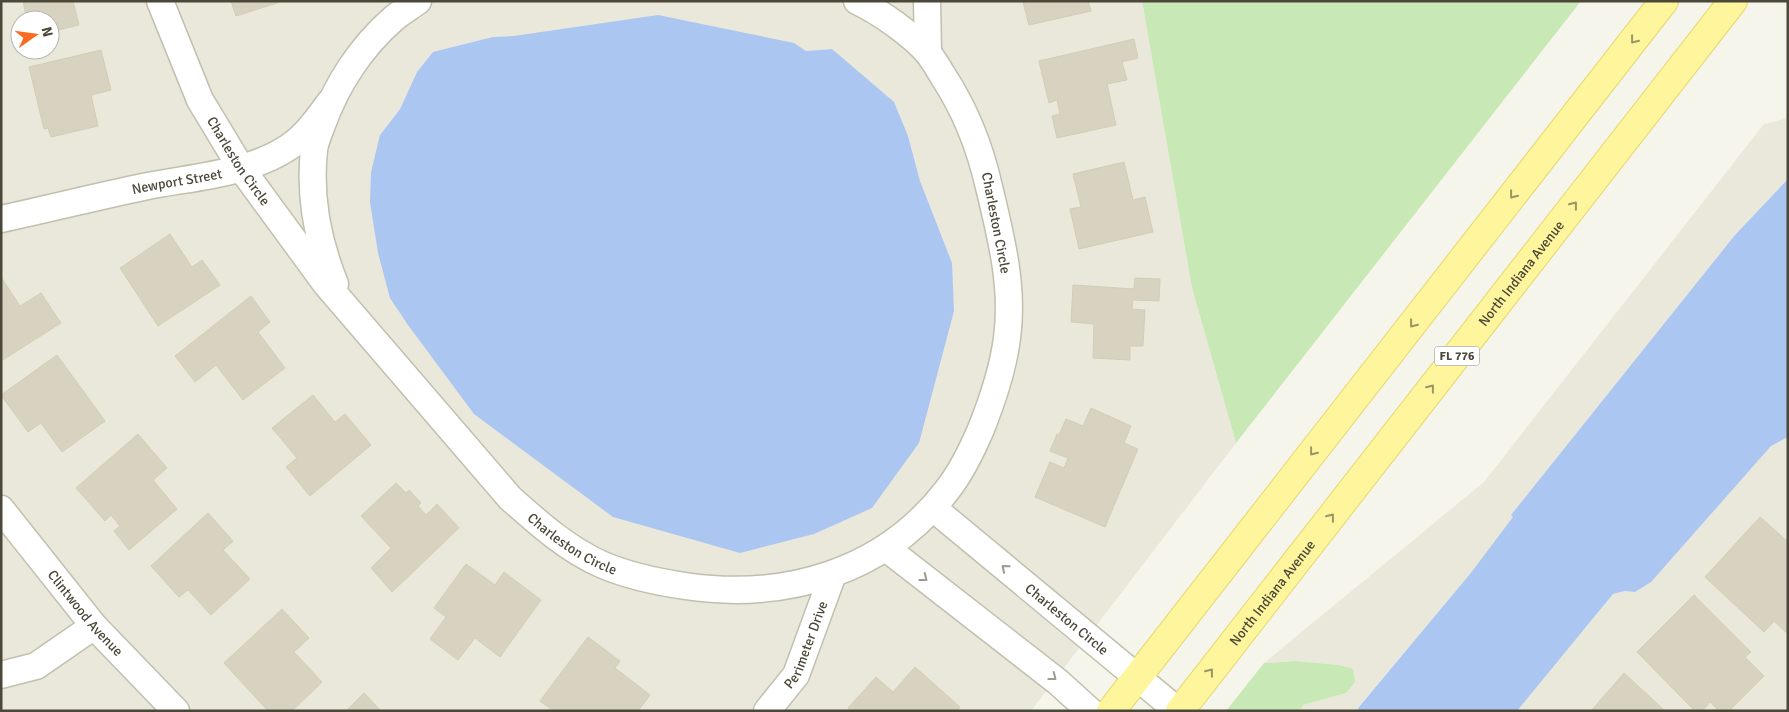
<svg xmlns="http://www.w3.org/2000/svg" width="1789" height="712" viewBox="0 0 1789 712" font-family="Signika,sans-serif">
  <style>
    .residential { fill: #eae8da; fill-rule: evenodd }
    .green { fill: #c8e9b6 }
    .water { fill: #aac6f1 }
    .building { fill: #d8d3c1; stroke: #d3cdb4 }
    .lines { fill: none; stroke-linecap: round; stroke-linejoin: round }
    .street-casing { stroke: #c2bfae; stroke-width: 29 }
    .primary-casing { stroke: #e4d86c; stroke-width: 30 }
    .street { stroke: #fff; stroke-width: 26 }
    .primary { stroke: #fef59d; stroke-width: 28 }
    .oneway { stroke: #9c9566 }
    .oneway2 { stroke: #9c9a92 }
    .labels { text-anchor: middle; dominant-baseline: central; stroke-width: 4.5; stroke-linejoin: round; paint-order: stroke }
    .shield { fill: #fff; stroke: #817e74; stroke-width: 1 }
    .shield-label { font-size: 12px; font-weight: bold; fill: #4b4739 }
    .street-label { font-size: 14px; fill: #4b4739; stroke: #fff }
  </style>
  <rect width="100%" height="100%" fill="#f6f5ec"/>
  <g class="residential">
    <path d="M1,1H1142L1192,288L1236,443L1031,711H1ZM20,20H50V50H20ZM514,36L793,43L806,51L832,49L908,136L920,181L380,135L400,109L417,72L493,37Z"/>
    <path d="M1788,118V179L1735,235L1512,514L1514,517L1470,574L1358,707L1359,711H1300L1303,705L1346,693L1339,665L1296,661L1264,663L1484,482L1764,124Z"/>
    <path d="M1788,437V711H1517L1613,594L1625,591L1635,592L1771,446Z"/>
  </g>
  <g class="green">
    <path d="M1142,1H1581L1236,443L1192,288Z"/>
    <path d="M1296,661L1339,665L1353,669L1355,682L1346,693L1303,705L1300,711H1226L1264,663Z"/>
  </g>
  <g class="water">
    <path d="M658,15L794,43L806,51L832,49L894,102L908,136L920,181L952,263L954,311L919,443L872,508L814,534L740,553L613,517L474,414L408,325L390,298L378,253L370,202L371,172L380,135L400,109L417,72L433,52L493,37L514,36Z"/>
    <path d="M1788,179V437L1771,446L1651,582L1635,592L1625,591L1613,594L1517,711H1359L1358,708L1470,574L1513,517L1511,515L1735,235Z"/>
  </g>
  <g class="building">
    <path d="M23,1H73L79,25L50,32V20H27Z"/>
    <path d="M231,1H280V2L236,16Z"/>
    <path d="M1028,1H1088L1091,11L1029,25L1023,2Z"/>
    <path d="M1134,39L1138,58L1122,62L1127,80L1107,84L1116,125L1057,138L1052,116L1060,114L1057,100L1049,103L1039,61Z"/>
    <path d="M101,50L111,90L91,95L98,126L51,137L48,128L44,129L29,67Z"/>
    <path d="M1124,162L1133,200L1145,197L1153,232L1079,249L1070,209L1081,207L1073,174Z"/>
    <path d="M170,234L192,267L202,260L220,285L158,326L120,268Z"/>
    <path d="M1,277L20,306L41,293L61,323L1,361Z"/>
    <path d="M1135,278L1160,279L1159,301L1133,300L1132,309L1145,310L1143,346H1130V360L1093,358L1094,324L1071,322L1073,285L1134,289Z"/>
    <path d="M251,296L270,322L258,332L285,368L243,400L216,365L195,382L175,356Z"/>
    <path d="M57,355L105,421L62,452L41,423L28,432L1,395Z"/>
    <path d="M313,395L335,422L345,414L371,445L310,496L286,467L297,458L272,428Z"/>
    <path d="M1091,408L1131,426L1124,443L1138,449L1105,527L1035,497L1050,462L1064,468L1068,458L1050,451L1057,434L1059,435L1066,419L1083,426Z"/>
    <path d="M138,434L167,468L153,480L177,509L129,550L114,531L120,526L111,515L105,521L76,488Z"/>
    <path d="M396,483L406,493L409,490L421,503L418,506L426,515L437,504L459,528L392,592L371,568L391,548L361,516Z"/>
    <path d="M208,513L233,541L223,550L250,579L211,615L188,590L179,597L151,566Z"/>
    <path d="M1760,517L1788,542V634L1774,621L1764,632L1705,577Z"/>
    <path d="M466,564L495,585L504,572L541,600L500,657L475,638L458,660L430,639L446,617L434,608Z"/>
    <path d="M1694,595L1751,652L1745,657L1764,676L1729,711H1719L1710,702L1702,711H1695L1637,652Z"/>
    <path d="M282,609L309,638L294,652L322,682L292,711H268L224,663Z"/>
    <path d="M588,637L620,661L615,668L650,695L638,711H554L540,701Z"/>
    <path d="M915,667L960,707L957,711H851L848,708L876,677L893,692Z"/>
    <path d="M1624,673L1665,711H1591Z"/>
    <path d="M364,693L381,711H346Z"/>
  </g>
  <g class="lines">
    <defs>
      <g id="street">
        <path id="s1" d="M160,1L200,100L241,168L326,284L510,498C538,523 568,550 603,565C629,576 658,582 685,586C786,601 885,572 948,489C962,471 972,450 981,429C993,399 1003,370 1007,338C1014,287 1001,237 989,187C980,147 966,111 943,76C939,69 934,61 929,54C913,35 880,12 857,1"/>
        <path d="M927,1L928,53"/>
        <path id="s2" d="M1,219C48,209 95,197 143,187C191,177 247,175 289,147C306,136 318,118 330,102"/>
        <path d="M335,284C318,242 309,196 314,150C315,142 319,133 322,125C336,85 361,47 393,19C401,12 410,7 418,1"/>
        <path id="s3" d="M933,508L1178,711"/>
        <path id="s4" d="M1,509L94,626L176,711"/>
        <path d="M886,548L1058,682L1090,711"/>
        <path d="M1,675L36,666L94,626"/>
        <path id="s5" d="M767,711L796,675L833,574"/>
      </g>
      <g id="primary">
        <path d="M1111,711L1664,1"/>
        <path id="s6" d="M1180,711L1733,1"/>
      </g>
    </defs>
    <use href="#street" class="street-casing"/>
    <use href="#primary" class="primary-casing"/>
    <use href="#street" class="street"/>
    <use href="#primary" class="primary"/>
  </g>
  <defs><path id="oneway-chevron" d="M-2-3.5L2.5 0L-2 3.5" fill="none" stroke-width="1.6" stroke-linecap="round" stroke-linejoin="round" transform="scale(1.25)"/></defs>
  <g class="oneway">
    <use href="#oneway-chevron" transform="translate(1634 40) rotate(128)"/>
    <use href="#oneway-chevron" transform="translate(1513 195) rotate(128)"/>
    <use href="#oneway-chevron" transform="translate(1574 205) rotate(-52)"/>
    <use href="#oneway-chevron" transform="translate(1413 324) rotate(128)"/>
    <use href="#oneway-chevron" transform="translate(1431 388) rotate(-52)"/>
    <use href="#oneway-chevron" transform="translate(1313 452) rotate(128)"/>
    <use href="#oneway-chevron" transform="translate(1331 517) rotate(-52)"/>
    <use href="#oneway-chevron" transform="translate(1210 672) rotate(-52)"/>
  </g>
  <g class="oneway2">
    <use href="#oneway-chevron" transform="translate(1005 568) rotate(-140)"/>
    <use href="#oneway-chevron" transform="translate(924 578) rotate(38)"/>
    <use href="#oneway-chevron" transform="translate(1053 677) rotate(38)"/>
  </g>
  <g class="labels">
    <rect class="shield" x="1434.5" y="346.5" width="45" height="19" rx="4"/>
    <g class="shield-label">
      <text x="1457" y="356">FL 776</text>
    </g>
    <g class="street-label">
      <text stroke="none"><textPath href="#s1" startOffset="179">Charleston Circle</textPath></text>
      <text stroke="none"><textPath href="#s2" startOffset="180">Newport Street</textPath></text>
      <text transform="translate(996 223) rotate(79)">Charleston Circle</text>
      <text stroke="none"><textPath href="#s6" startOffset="555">North Indiana Avenue</textPath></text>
      <text stroke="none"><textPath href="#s1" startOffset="690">Charleston Circle</textPath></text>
      <text stroke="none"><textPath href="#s6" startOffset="150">North Indiana Avenue</textPath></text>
      <text stroke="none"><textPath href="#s4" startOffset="134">Clintwood Avenue</textPath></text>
      <text stroke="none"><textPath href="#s3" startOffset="174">Charleston Circle</textPath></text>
      <text stroke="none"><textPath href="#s5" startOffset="78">Perimeter Drive</textPath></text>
    </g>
  </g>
  <rect width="1789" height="712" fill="none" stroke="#4b4739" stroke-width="5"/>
  <g transform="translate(35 35) rotate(76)"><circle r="24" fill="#ffffff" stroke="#b7b5b0"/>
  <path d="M0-4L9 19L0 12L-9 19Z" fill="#f96b20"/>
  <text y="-8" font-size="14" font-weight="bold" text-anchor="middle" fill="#4b4739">N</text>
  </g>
</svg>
